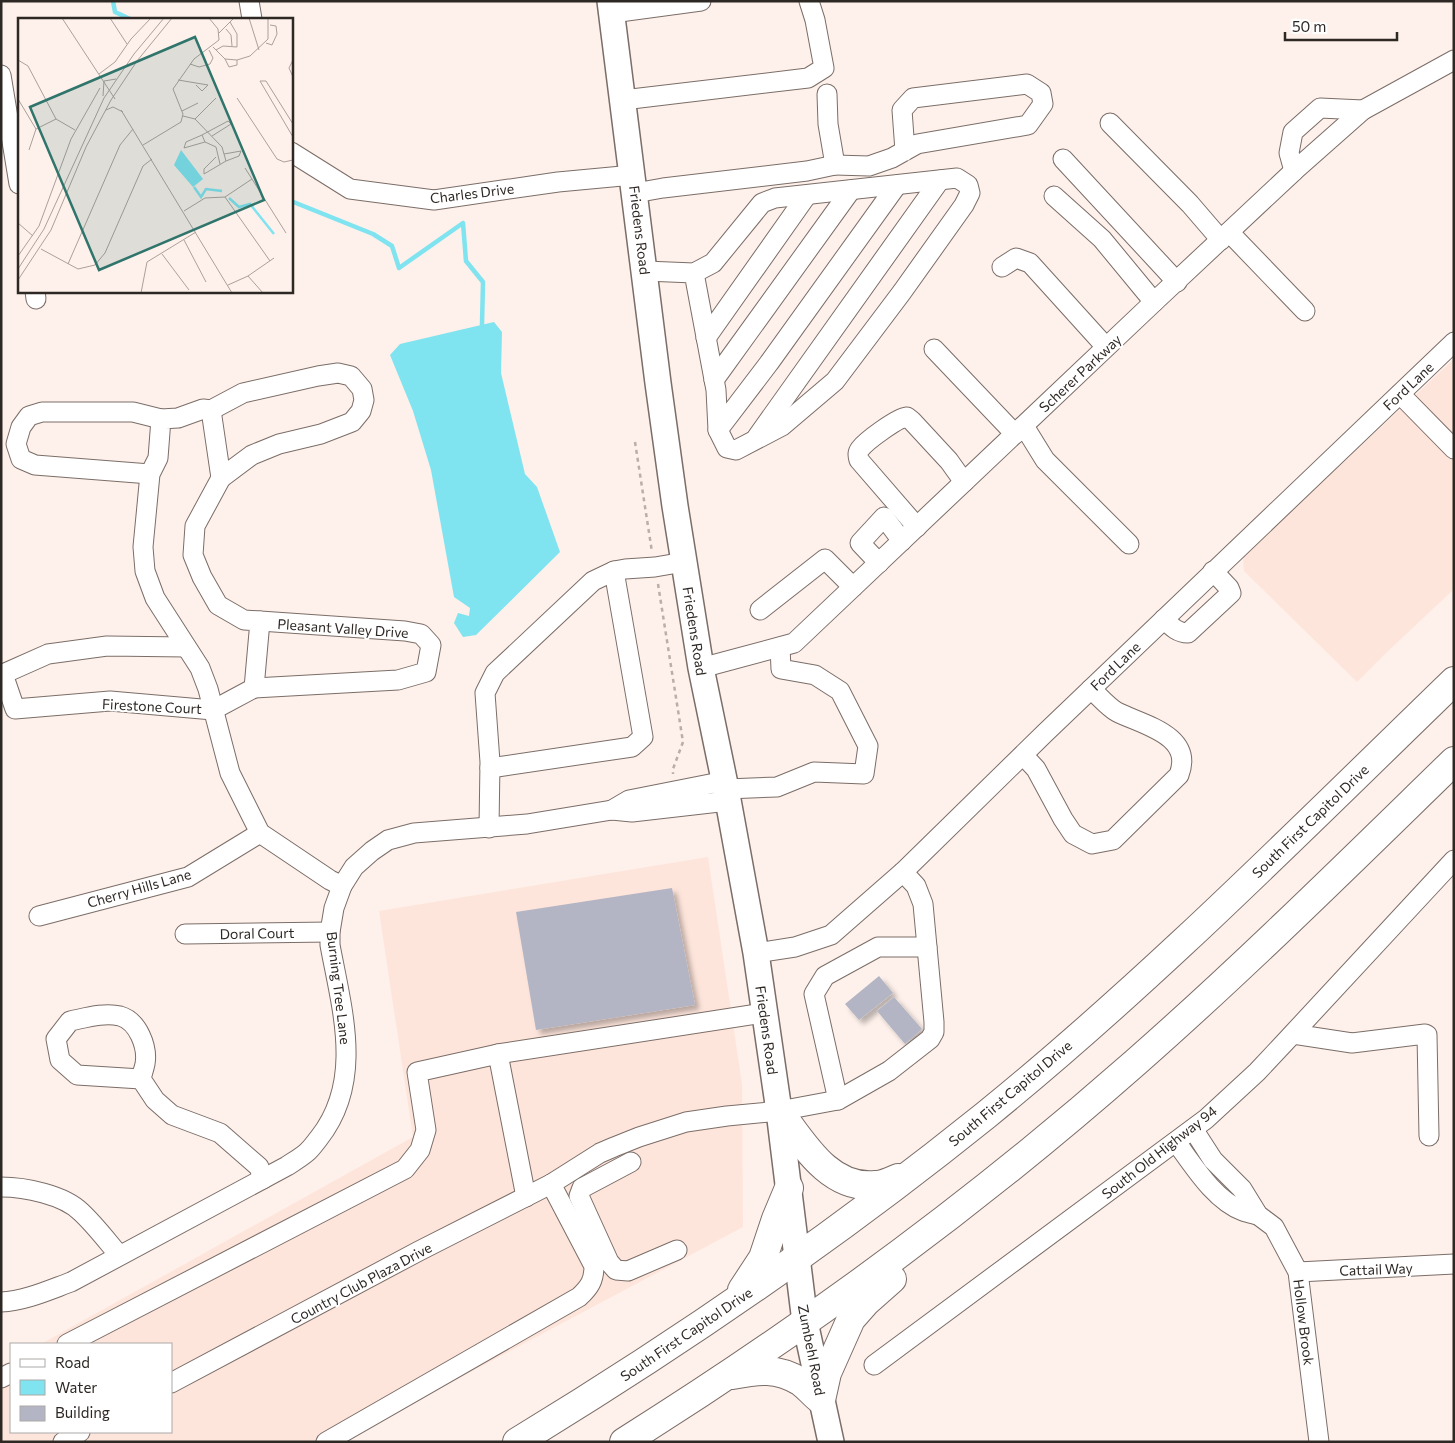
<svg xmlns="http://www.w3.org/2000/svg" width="1455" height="1443" viewBox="0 0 1455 1443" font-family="Commissioner,sans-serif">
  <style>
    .built { fill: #fee5db }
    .water { fill: #7fe3f0 }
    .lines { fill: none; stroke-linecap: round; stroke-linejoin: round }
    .stream { stroke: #7fe3f0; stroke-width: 4.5 }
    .building { fill: #b4b5c4; filter: url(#shadow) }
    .minor-casing { stroke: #7b6d67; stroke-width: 21 }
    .major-casing { stroke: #7b6d67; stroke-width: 28 }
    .highway-casing { stroke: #7b6d67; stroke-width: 30 }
    .path { stroke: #b9aea9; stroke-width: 2.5; stroke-dasharray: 4 4; stroke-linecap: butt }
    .minor { stroke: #fff; stroke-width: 19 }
    .major { stroke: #fff; stroke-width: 25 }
    .highway { stroke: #fff; stroke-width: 28 }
    .labels { text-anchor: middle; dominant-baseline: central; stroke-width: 4; stroke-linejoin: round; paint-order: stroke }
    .street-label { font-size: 14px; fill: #2e2825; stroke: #fff }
    .inset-river { fill: none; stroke: #7fe3f0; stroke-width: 2.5 }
    .inset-road { fill: none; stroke: #aba09b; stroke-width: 1 }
    .view { fill: #2f756c; fill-opacity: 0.15; stroke: #2f756c; stroke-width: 2.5 }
    .inset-edge { fill: none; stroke: #2e2825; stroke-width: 2.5 }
  </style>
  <defs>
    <filter id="shadow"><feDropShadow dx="4.5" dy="4.5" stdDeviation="2.5" flood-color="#0004"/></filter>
  </defs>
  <rect width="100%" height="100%" fill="#fef0ea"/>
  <g class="built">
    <path d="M1454,359V589L1385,654L1357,682L1244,571L1243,556Z"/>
    <path d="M708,857L742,1084L743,1227L339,1442H1V1366L11,1361V1432H171V1344H41L413,1137L379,911Z"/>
  </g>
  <path class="water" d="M494,322L502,332L501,373L525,474L537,487L560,552L476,635L463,637L454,623L458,613L469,616L470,608L454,597L431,470L413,411L390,355L400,344Z"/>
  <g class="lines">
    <g class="stream">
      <path d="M113,1L115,12L130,19"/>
      <path d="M291,201L373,234L392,246L399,268L463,223L466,261L483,282L482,325"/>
    </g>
  </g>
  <g class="building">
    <path d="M672,888L695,1005L536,1030L516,912Z"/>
    <path d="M879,976L893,993L859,1020L845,1004Z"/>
    <path d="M894,997L922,1029L905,1044L877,1011Z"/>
  </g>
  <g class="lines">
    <defs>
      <g id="minor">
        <path d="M249,1L252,19"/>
        <path d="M612,13L701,1"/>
        <path d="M1,75L19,184"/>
        <path d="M623,100L808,78L824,68L815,20L809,1"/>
        <path d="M1110,123L1190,204L1221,240"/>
        <path d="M291,152L350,189L434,200L558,182L633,175"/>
        <path d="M1063,159L1177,282"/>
        <path d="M835,165L869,166L892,158L917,144L1028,125L1043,104L1041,93L1027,84L913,98L902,110L905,151"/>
        <path d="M1294,171L1289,153L1293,132L1320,108L1363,110"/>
        <path d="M635,193L663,188L807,171L835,165L828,124L827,94"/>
        <path d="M1054,196L1102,239L1154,302"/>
        <path d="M1229,232L1305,311"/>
        <path d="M1002,267L1016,258L1030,263L1106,347"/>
        <path d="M645,271L694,273L716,390L718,430L727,448L736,450L782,426L835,381L902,292L964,205L970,193L968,185L957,178L775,198L762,203L713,263L694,273"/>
        <path d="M35,291L36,299"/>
        <path d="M706,338L807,195"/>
        <path d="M934,349L1015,434"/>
        <path d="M714,380L851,190"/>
        <path d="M1400,394L1454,449"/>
        <path d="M1024,426L1045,460L1129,544"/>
        <path d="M718,430L769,363L897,185"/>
        <path d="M757,437L940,180"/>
        <path d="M150,474L35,465L21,459L16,444L21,427L29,416L42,412H133L161,419"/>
        <path d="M221,478L252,455L279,444L321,434L352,422L361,411L364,400L362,389L351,376L338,373L318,376L243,393L211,410L203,409L178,418L161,419L158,458L150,474L143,547L145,571L155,598L200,668L208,689L230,773L260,833L330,880L342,886"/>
        <path d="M917,527L859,460C858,456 857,453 860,449C866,441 897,418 907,417L912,421L949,461L964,482"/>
        <path d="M879,563L860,543L884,517L902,541"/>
        <path d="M760,610L825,559L853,587"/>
        <path d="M1164,619C1171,626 1177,633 1188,633L1231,593L1229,588L1213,571"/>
        <path d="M186,647L107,646L48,654L3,674L15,709L110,701L213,710L254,688L260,621L244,620L218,605L202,577L193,555L195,526L221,478L211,410"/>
        <path d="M701,668L794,643L1154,302L1294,171L1363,110L1454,60"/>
        <path d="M254,688L398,680L426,672L431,645L421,634L405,631L260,621"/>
        <path d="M1023,755L1036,769L1063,819L1073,834L1092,844L1113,840L1179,775C1194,735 1143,725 1117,712C1108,707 1099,696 1091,689"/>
        <path d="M490,768L632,747L643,737L614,571"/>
        <path d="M726,789L777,787L814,772L864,774L868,746L840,691L815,675L781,669L780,647"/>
        <path d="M612,810L629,800L725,781"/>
        <path d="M489,828L490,762L485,693L495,673L593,581L614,571L625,569L655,567L684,562"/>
        <path d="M39,916L188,877L260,833"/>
        <path d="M185,934L330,932"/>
        <path d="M756,953L795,947L831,935L903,872L1045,733L1454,342"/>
        <path d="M1293,1034L1352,1043L1425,1034L1427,1035L1429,1136"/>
        <path d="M498,1054L764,1013"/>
        <path d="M141,1079C142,1074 144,1069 145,1064C148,1047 138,1021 120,1016C104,1012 85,1018 70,1021L56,1039L60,1060L77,1075L141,1079L155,1100L172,1115L220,1133L259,1167L263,1179"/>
        <path d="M838,1100L814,994L825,976L878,947H927"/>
        <path d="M1193,1129L1213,1160L1242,1189L1258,1215L1274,1227L1298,1272L1319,1442"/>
        <path d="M1176,1142C1193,1165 1215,1201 1243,1211C1248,1213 1254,1214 1258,1215"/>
        <path d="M631,1162L582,1188L579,1196L609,1262L616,1270L628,1271L677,1250"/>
        <path d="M1,1187C25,1187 64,1195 81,1212C95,1225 107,1241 119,1255"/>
        <path d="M1298,1272L1454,1264"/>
        <path d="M1,1302C25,1301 49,1290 71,1282L287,1166C293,1162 300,1158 306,1153C311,1149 315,1143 319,1138C364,1081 342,1010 330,945V932L334,908L342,886L354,867L372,851L388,840L414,833L527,824L612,810L632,812L728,801"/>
        <path d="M67,1344L405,1169L420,1150L426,1130L417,1072L498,1054L526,1197"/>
        <path d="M874,1365L1206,1119L1257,1072L1287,1040L1454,860"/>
        <path d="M1,1378L11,1373"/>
        <path d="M171,1383L419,1251L551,1184L600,1153L614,1147L639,1137L686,1122L727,1116L779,1111L838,1100L889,1071L930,1039L934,1032V1022L923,904L916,886L903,872"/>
        <path d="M63,1442L80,1432"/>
        <path d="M326,1442L579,1297C590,1287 594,1280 594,1266L551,1184"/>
      </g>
      <path id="major" d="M610,1L658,383L675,506L701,668L726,789L756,953L779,1111L805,1322L831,1442"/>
      <g id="highway">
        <path d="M779,1111C803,1143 829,1190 876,1185C883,1185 891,1181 898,1178"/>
        <path d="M742,1290L763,1258L776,1219L789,1188"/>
        <path d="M732,1375C758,1370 777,1367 801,1382C808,1387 814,1395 821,1400L827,1373L851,1319L866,1302L892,1279"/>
        <path d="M517,1442C680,1343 837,1235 986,1115C1151,981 1301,829 1454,681"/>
        <path d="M624,1442C804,1329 976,1203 1136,1062C1245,966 1349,863 1454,761"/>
      </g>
    </defs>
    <use href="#minor" class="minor-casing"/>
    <use href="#major" class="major-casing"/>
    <use href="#highway" class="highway-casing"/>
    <g class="path">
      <path d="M635,442L652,552"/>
      <path d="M658,584L683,742L673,769V774"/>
    </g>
    <use href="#minor" class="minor"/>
    <use href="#major" class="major"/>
    <use href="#highway" class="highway"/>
  </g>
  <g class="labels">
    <g class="street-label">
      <text transform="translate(472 193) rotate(-7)">Charles Drive</text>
      <text transform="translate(640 230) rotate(83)">Friedens Road</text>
      <text transform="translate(1080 373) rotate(-43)">Scherer Parkway</text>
      <text transform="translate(1408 386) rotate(-43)">Ford Lane</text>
      <text transform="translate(343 628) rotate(4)">Pleasant Valley Drive</text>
      <text transform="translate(695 631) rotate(81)">Friedens Road</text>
      <text transform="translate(1115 666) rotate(-44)">Ford Lane</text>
      <text transform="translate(152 706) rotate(3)">Firestone Court</text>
      <text transform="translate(1310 821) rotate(-44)">South First Capitol Drive</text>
      <text transform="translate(139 888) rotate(-16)">Cherry Hills Lane</text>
      <text transform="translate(257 933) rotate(-1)">Doral Court</text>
      <text transform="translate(339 988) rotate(83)">Burning Tree Lane</text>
      <text transform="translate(767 1030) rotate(82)">Friedens Road</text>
      <text transform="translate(1010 1093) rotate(-40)">South First Capitol Drive</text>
      <text transform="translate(1159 1152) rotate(-38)">South Old Highway 94</text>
      <text transform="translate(1376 1269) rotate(-2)">Cattail Way</text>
      <text transform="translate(361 1283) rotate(-28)">Country Club Plaza Drive</text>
      <text transform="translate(1304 1322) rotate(83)">Hollow Brook</text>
      <text transform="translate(686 1334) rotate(-34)">South First Capitol Drive</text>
      <text transform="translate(812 1350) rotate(79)">Zumbehl Road</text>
    </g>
  </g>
  <g transform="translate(18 18)">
    <rect width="275" height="275" fill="#fef0ea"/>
    <path d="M163,132L185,161L175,169L156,147Z" fill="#7fe3f0"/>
    <path class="inset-river" d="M176,169L183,179L188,171L204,173M211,180L221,189L232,186L256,216"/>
    <path class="inset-road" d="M44,0L97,81M92,0L109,26M231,0L241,32M208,11L213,17L214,28M201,15L216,0M248,25L254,27L259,16L258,8L252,7M195,29L207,41L219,42L232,38L250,21V0M198,32L205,28L219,29V16L212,4M207,41L211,49L219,47V42M0,42L10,48L38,101L57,112M275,42L271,50L275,59M172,46L181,49L192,46L195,40L191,32M81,56L97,44L113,21L133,0M160,62L190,67L184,73L178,67M85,78L86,63L98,61M219,80L259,141L266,144L275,142M0,81L18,111L38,101M88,92L95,89L105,94M103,92L214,275M164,93L180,85M165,98L177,101L204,129L208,143L186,156V151L198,139M177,101L198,80M275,106L248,63H242L275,119M184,117L168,124L166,130L187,124M194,118L213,106L210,103L184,117L187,124L198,129L202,146M125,127L163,104L165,96L155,71L176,41L201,22L200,11L191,0M11,132L18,111M206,136L223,133L221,138L208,143M227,150L268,215M207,179L234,161M166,193L187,180L207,179L252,243M0,205L15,218M166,222L188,264M23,231L60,251L77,247L87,235L125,148L134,141M144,236L171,272M0,238L21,208L53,121L82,70M50,246L102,127L115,111M0,251L26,211L86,80L116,36L146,0M230,258L256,240M0,262L33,212L68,129L93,82L119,43L154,0M210,267L230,258L245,275M123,275L129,244L178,214"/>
    <path class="view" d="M177,19L246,182L81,252L12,89Z"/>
    <rect width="275" height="275" class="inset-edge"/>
  </g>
  <rect width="1455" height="1443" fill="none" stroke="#2e2825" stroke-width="5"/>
  <rect x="10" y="1343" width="162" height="90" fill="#ffffff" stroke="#aba9a8"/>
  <rect x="20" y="1359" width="25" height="8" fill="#ffffff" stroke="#aba9a8"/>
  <text x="55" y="1368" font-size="15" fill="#2e2825">Road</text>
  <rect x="20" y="1380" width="25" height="15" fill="#7fe3f0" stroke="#aba9a8"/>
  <text x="55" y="1393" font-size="15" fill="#2e2825">Water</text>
  <rect x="20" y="1406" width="25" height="15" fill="#b4b5c4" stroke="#aba9a8"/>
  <text x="55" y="1418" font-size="15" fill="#2e2825">Building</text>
  <path d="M1285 32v8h112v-8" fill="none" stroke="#2e2825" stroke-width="2.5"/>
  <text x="1292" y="32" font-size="15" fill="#2e2825" stroke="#ffffff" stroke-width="4" paint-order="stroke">50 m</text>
</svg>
